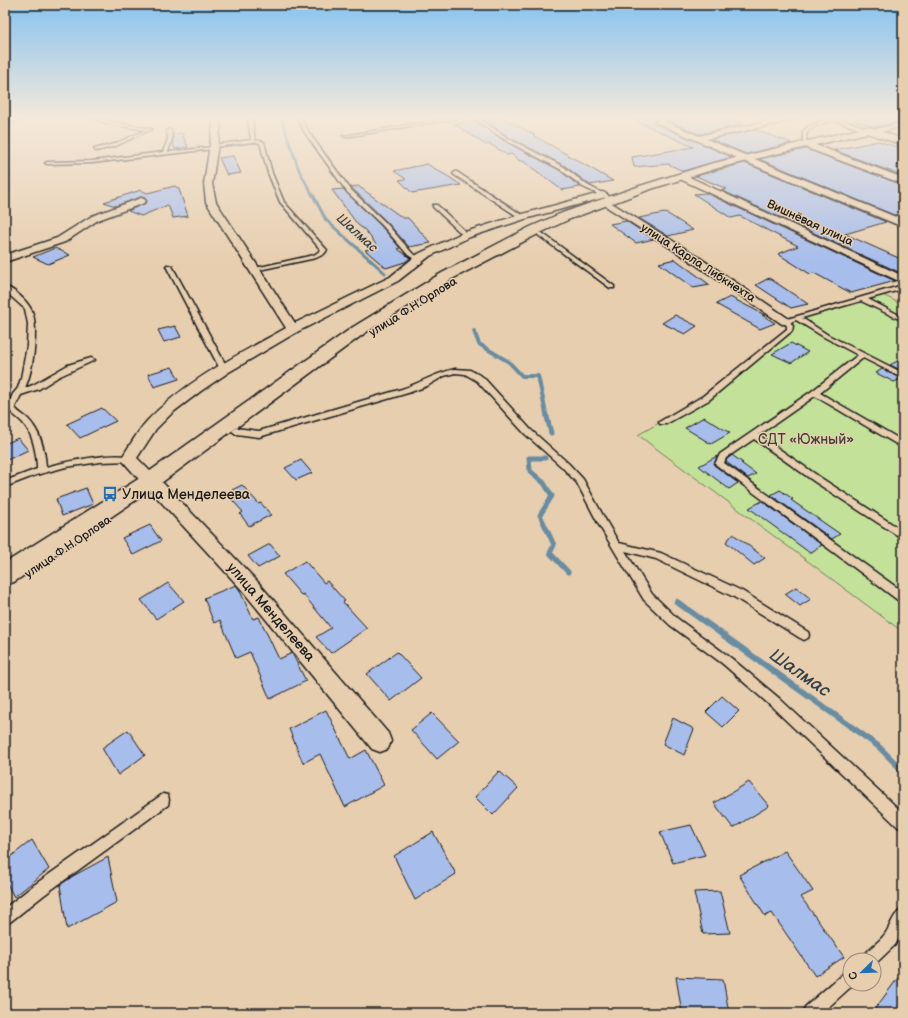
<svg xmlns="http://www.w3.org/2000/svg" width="908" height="1018" viewBox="0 0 908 1018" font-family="'Balsamiq Sans',sans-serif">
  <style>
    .green { fill: #c3e199; stroke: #707e5a }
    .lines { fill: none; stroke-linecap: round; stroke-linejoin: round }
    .stream-far5 { stroke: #678da2; stroke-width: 2.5 }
    .stream-far4 { stroke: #678da2; stroke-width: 3 }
    .stream-far3 { stroke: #678da2; stroke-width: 4 }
    .stream-far2 { stroke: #678da2; stroke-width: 5 }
    .stream-far1 { stroke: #678da2; stroke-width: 6 }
    .stream { stroke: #678da2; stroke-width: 8 }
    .building { fill: #a7bdeb; stroke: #1c1c1c }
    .lane-casing { stroke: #1c1c1c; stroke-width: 3 }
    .street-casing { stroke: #1c1c1c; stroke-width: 3 }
    .secondary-casing { stroke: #1c1c1c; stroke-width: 3 }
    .lane { fill: #e7ceaf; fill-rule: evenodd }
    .street { fill: #e7ceaf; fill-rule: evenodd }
    .secondary { fill: #e7ceaf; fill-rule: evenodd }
    .labels { text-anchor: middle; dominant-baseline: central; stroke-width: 3; stroke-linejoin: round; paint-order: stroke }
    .far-street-label { font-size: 12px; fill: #1c1c1c; stroke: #e7ceaf }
    .far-water-label { font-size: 13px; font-style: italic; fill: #354249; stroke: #e7ceaf }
    .park-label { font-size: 14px; fill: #3d4335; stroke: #e7ceaf }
    .poi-label { font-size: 14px; fill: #1c1c1c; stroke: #e7ceaf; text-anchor: start }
    .street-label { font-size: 14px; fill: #1c1c1c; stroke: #e7ceaf }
    .near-water-label { font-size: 18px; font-style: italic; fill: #354249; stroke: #e7ceaf }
  </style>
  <rect width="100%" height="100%" fill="#e7ceaf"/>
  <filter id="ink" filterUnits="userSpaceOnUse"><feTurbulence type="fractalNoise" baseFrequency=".025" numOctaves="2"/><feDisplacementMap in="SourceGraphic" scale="8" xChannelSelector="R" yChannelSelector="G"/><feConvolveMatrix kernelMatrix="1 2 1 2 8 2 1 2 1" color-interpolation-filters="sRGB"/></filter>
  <g filter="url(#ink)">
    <path class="green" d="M883,295L903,305V632L638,435L704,397L784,333L793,329L789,321Z"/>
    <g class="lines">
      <path class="stream-far5" d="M281,118L299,170L313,196"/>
      <path class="stream-far4" d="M313,195L326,220L385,273"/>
      <path class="stream-far3" d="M474,331L479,344L509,362L522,376H538L547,418"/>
      <g class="stream-far2">
        <path d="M547,417L551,433"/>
        <path d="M545,458H529L530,471L544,483L552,496L540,515L554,545L550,553L568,572"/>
      </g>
      <path class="stream-far1" d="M677,602L878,746L902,770"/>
      <path class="stream" d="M901,769L903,771"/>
    </g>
    <g class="building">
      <path d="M503,118L535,135H533L613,181L590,185L565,166L510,138L484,120Z"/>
      <path d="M630,118H726L743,125L699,134L663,119L654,121V123L732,157L683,171L668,164L634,167L632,157L693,147Z"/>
      <path d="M856,118H903V121L875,127L855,121Z"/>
      <path d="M475,121L506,142L559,170L580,187L562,190L523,161H520L511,154L507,155L490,144L486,145L454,124Z"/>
      <path d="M756,130L792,143L746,154L711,139Z"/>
      <path d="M182,133L188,147L175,149L172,143L173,134Z"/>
      <path d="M878,141L903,149V165H897L896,166V169L903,170V176L834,150Z"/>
      <path d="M806,149L903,185V212L894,215L759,159Z"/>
      <path d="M233,156L241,173L227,175L219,158Z"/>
      <path d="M745,163L886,222L845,234L903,260V274L721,190L727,189L696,176Z"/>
      <path d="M427,164L449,177L461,185L412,193L399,180L406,179L394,171Z"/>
      <path d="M175,186L179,189L188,216L173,218L168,205L141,216L128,211L147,202L145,198L141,197L115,206L104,202L141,190L147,193Z"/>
      <path d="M358,186L403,218H408L431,243L409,247L387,222L351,187Z"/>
      <path d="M343,189L381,226L400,248L398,249L410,258L405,262L386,268L365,250L378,247L365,230L358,225L332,190Z"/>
      <path d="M706,193L895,281L851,293L814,273L810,274L778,254L798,246L740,216L731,218L694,194Z"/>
      <path d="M664,213L668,214L693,230L668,236L639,218Z"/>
      <path d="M626,221L654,239L636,243L610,224Z"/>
      <path d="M55,248L70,255L48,264L33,257Z"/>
      <path d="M675,259L710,285L693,288L659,263Z"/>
      <path d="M769,278L808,304L791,308L756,285Z"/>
      <path d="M730,297L765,315H762L775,323L760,329L716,304Z"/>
      <path d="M675,315L697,326L685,334L662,323Z"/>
      <path d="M175,326L181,337L164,342L158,330Z"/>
      <path d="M791,343L808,352L791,363L772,354Z"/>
      <path d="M903,358V371L890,365Z"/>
      <path d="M172,367L179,379L154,387L148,374Z"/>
      <path d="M882,369L901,379L894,382L876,373Z"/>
      <path d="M102,408L116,421L80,438L67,424Z"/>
      <path d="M704,417L730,433L711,444L685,428Z"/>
      <path d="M18,438L28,450L5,461V444Z"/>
      <path d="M732,455L743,463H741L756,474L748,478L726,462L727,459Z"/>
      <path d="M717,456L714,465L738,483L729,489L699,466Z"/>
      <path d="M301,460L312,473L296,480L285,468Z"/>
      <path d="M242,485L259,504L261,503L271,515L249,526L240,514L243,512L226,493Z"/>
      <path d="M86,488L93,504L62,516L56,499Z"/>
      <path d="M780,490L793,499L791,500L840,534L832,539L771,495Z"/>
      <path d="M762,501L822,545L810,553L749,508Z"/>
      <path d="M150,525L161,541L133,555L122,538Z"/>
      <path d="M733,534L765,558L754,565L726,542Z"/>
      <path d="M270,544L280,556L258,568L248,556Z"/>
      <path d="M305,561L324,583L327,581L345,601L343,602L367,628L331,653L316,637L331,628L303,594L301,595L283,574Z"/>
      <path d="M168,583L184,601L156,619L141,600Z"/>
      <path d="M236,585L239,589L253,619L259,617L279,659L292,653L306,681L270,699L250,652L236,658L220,620L214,623L204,598Z"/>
      <path d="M796,587L811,599L800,606L785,594Z"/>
      <path d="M397,652L421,678L391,701L367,674Z"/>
      <path d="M722,696L739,711L723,727L706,712Z"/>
      <path d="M326,710L350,759L366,750L384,785L345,807L320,754L303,763L289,729Z"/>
      <path d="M432,713L459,741L437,759L411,730Z"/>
      <path d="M673,718L694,729L684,755L663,744Z"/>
      <path d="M128,730L145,755L118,775L102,748Z"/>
      <path d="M499,771L518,788L493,815L475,797Z"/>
      <path d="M749,782L769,806L733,828L714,803Z"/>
      <path d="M691,825L705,855L673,863L660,832Z"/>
      <path d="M433,832L456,874L415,900L394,856Z"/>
      <path d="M32,840L49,869L14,897L5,880V861Z"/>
      <path d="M785,851L813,891L801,897L844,957L815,976L772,913L765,916L739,875Z"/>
      <path d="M108,857L117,902L67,929L60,885L73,876Z"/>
      <path d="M720,891L730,933L703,934L694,892Z"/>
      <path d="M903,971V1013H872Z"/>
      <path d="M676,977L723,979L729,1013H682Z"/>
    </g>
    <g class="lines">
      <defs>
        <g id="lane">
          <path d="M91,118L152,129L116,146L96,151L94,149L114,144L146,130L109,124Z"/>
          <path d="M248,118H252L255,140L264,142L272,173L284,202L326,249L327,250L324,254L316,258L254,271L251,269L314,255L321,250L280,202L268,173L260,143L253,142L215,147L213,149L92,163L47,164L45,163L47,162L92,161L163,152L168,139L167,130L169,129L171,130L172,139L168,152L212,147L214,145L251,140Z"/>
          <path d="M297,118H301L309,133L351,190L386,223L412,253L420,258V260H416L408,255L382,225L347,192L305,133Z"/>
          <path d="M450,118H460L345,137L343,136Z"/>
          <path d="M473,118H478L509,139L564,167L587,185L612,198L608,199L583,187L560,169L507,141Z"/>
          <path d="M834,118L837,119L817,125L807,131L806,140L812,147H808L803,141V131C811,123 823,121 834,118Z"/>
          <path d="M897,166L903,167V169L897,168Z"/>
          <path d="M455,172H457L525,217L520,218L453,174Z"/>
          <path d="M433,205H437L468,234V236H464L433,207Z"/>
          <path d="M903,214V218L891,221L888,219Z"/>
          <path d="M538,233H542L614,286V288H610L538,235Z"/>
          <path d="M167,265L172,266L228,369L227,371H221L220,369L166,266Z"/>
          <path d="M903,285V289L868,299L903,317V321L861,301L802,318L828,335L903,373V378L863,358L820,393L903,441V448L815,396L759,435L821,478L903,531V539L815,482L754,439L726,458L724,463L903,592V602L899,601L715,464L720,454L812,391L858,355L824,337L796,320L790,322L793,326L792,331L709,400L666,424H660L659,422L703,396L787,329V326L783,321L784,320Z"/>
          <path d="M5,286C15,290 30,303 33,314C38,333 33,371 25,388L33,385L68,365L91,358L95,360L58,377L39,389L21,395L15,407L16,409C19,413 24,415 28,419C40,431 45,450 46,467C60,463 123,449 133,459L132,461L100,462L66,467L36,475L5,487V481L37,469V466C36,451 33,434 23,423C18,417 11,414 7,407L13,394L18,388L21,378L27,346L28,324L25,309L5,291Z"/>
          <path d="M455,369L470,370L483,377L531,430L568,463L583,479L606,521L619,543L661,553L742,591L808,632L809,635L808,638L804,640L800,638L734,597L656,559L625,551L652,594L678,619L731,658L780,699L903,813V829L898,827L772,707L723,664L670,625L644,600L599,525L577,483L562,467L525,434L477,381L465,374L455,373L444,376L427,386L408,393L259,437L236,434L232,431L236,428L259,431L402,389C420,383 436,373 455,369Z"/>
          <path d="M163,794L168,795L169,800L168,805L44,895L10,922L5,924V908L34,885Z"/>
          <path d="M903,909V931L895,945L874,965V960H862C866,949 878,944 885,934C891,926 893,913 903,909Z"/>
          <path d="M850,969V984H854L822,1013H803L805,1007L845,972Z"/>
        </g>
        <g id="street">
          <path d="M11,118H23L5,124V120Z"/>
          <path d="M211,118H219L221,124L212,184L216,202L295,323L390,277L418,254L462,233L519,215L600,193L603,192L608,195L606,197L525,219L470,237L430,256L398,281L297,332L229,372L201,391L172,413L156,429L137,458L156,477L158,482L163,483L256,580L388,733L391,741L388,749L380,752L372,749L242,590L151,491L149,486L144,485L121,459C129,447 137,432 147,421C185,381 238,355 286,328L206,202L204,184L213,124Z"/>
          <path d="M782,118H797L793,120L706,139L903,220V227L746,162L655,122L659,120H662L699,136Z"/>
          <path d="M828,118C843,118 854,125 869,128C880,130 892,125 903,122V126L873,134Z"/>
          <path d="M807,144H813L903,178V184L807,148Z"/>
          <path d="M685,175L903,276V283L682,180L681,178L682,176Z"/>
          <path d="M141,198L144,199L146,201L144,203L98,220L65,242L5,262V255L57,238L92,216Z"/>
          <path d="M610,202L697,256L792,321L790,324H782L689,260L607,207L605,205Z"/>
        </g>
        <path id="secondary" d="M868,127L903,139V145L867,133L771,155L718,168L648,190L570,219L540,233L450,280L365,333L157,486L14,582L5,585V563L143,476L353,327L440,274L530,227L562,213L640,186L710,164Z"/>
      </defs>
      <use href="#lane" class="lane-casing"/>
      <use href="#street" class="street-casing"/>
      <use href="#secondary" class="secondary-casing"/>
      <use href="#lane" class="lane"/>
      <use href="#street" class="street"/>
      <use href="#secondary" class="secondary"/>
    </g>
  </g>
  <linearGradient id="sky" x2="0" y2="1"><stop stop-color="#88c3f0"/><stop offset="0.45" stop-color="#f4e9db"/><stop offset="1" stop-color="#f4e9db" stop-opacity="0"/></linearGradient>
  <rect width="908" height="261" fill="url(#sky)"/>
  <defs>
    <symbol id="bus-bare" viewBox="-9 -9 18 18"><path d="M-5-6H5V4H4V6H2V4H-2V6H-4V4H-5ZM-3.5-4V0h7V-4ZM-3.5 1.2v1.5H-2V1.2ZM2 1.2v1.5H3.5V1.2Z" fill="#1f6fb2" stroke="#e7ceaf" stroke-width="2.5" paint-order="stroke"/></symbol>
  </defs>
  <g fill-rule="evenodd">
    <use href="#bus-bare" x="99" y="483" width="22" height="22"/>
  </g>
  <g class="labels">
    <g class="far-street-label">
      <text transform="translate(810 223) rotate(25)">Вишнёвая улица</text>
      <text transform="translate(698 263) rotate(33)">улица Карла Либкнехта</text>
      <text transform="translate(413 307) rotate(-32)">улица Ф.Н.Орлова</text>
      <text transform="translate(68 547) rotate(-34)">улица Ф.Н.Орлова</text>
    </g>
    <g class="far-water-label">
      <text transform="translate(357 233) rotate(42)">Шалмас</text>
    </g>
    <g class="park-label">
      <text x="806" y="439">СДТ «Южный»</text>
    </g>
    <g class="poi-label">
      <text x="122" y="494">Улица Менделеева</text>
    </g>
    <g class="street-label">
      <text transform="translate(271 612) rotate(49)">улица Менделеева</text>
    </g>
    <g class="near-water-label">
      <text transform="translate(800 673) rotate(35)">Шалмас</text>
    </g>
  </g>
  <rect width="908" height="1018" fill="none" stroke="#e7ceaf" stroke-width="20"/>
  <rect x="10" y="10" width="888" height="998" fill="none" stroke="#1c1c1c" stroke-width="1.5" filter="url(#ink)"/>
  <g transform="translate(862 972) rotate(247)"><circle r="19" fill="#e7ceaf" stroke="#968774"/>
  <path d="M0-3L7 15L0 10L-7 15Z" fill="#1f6fb2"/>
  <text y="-6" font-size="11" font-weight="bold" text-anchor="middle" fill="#1c1c1c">С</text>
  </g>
</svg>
